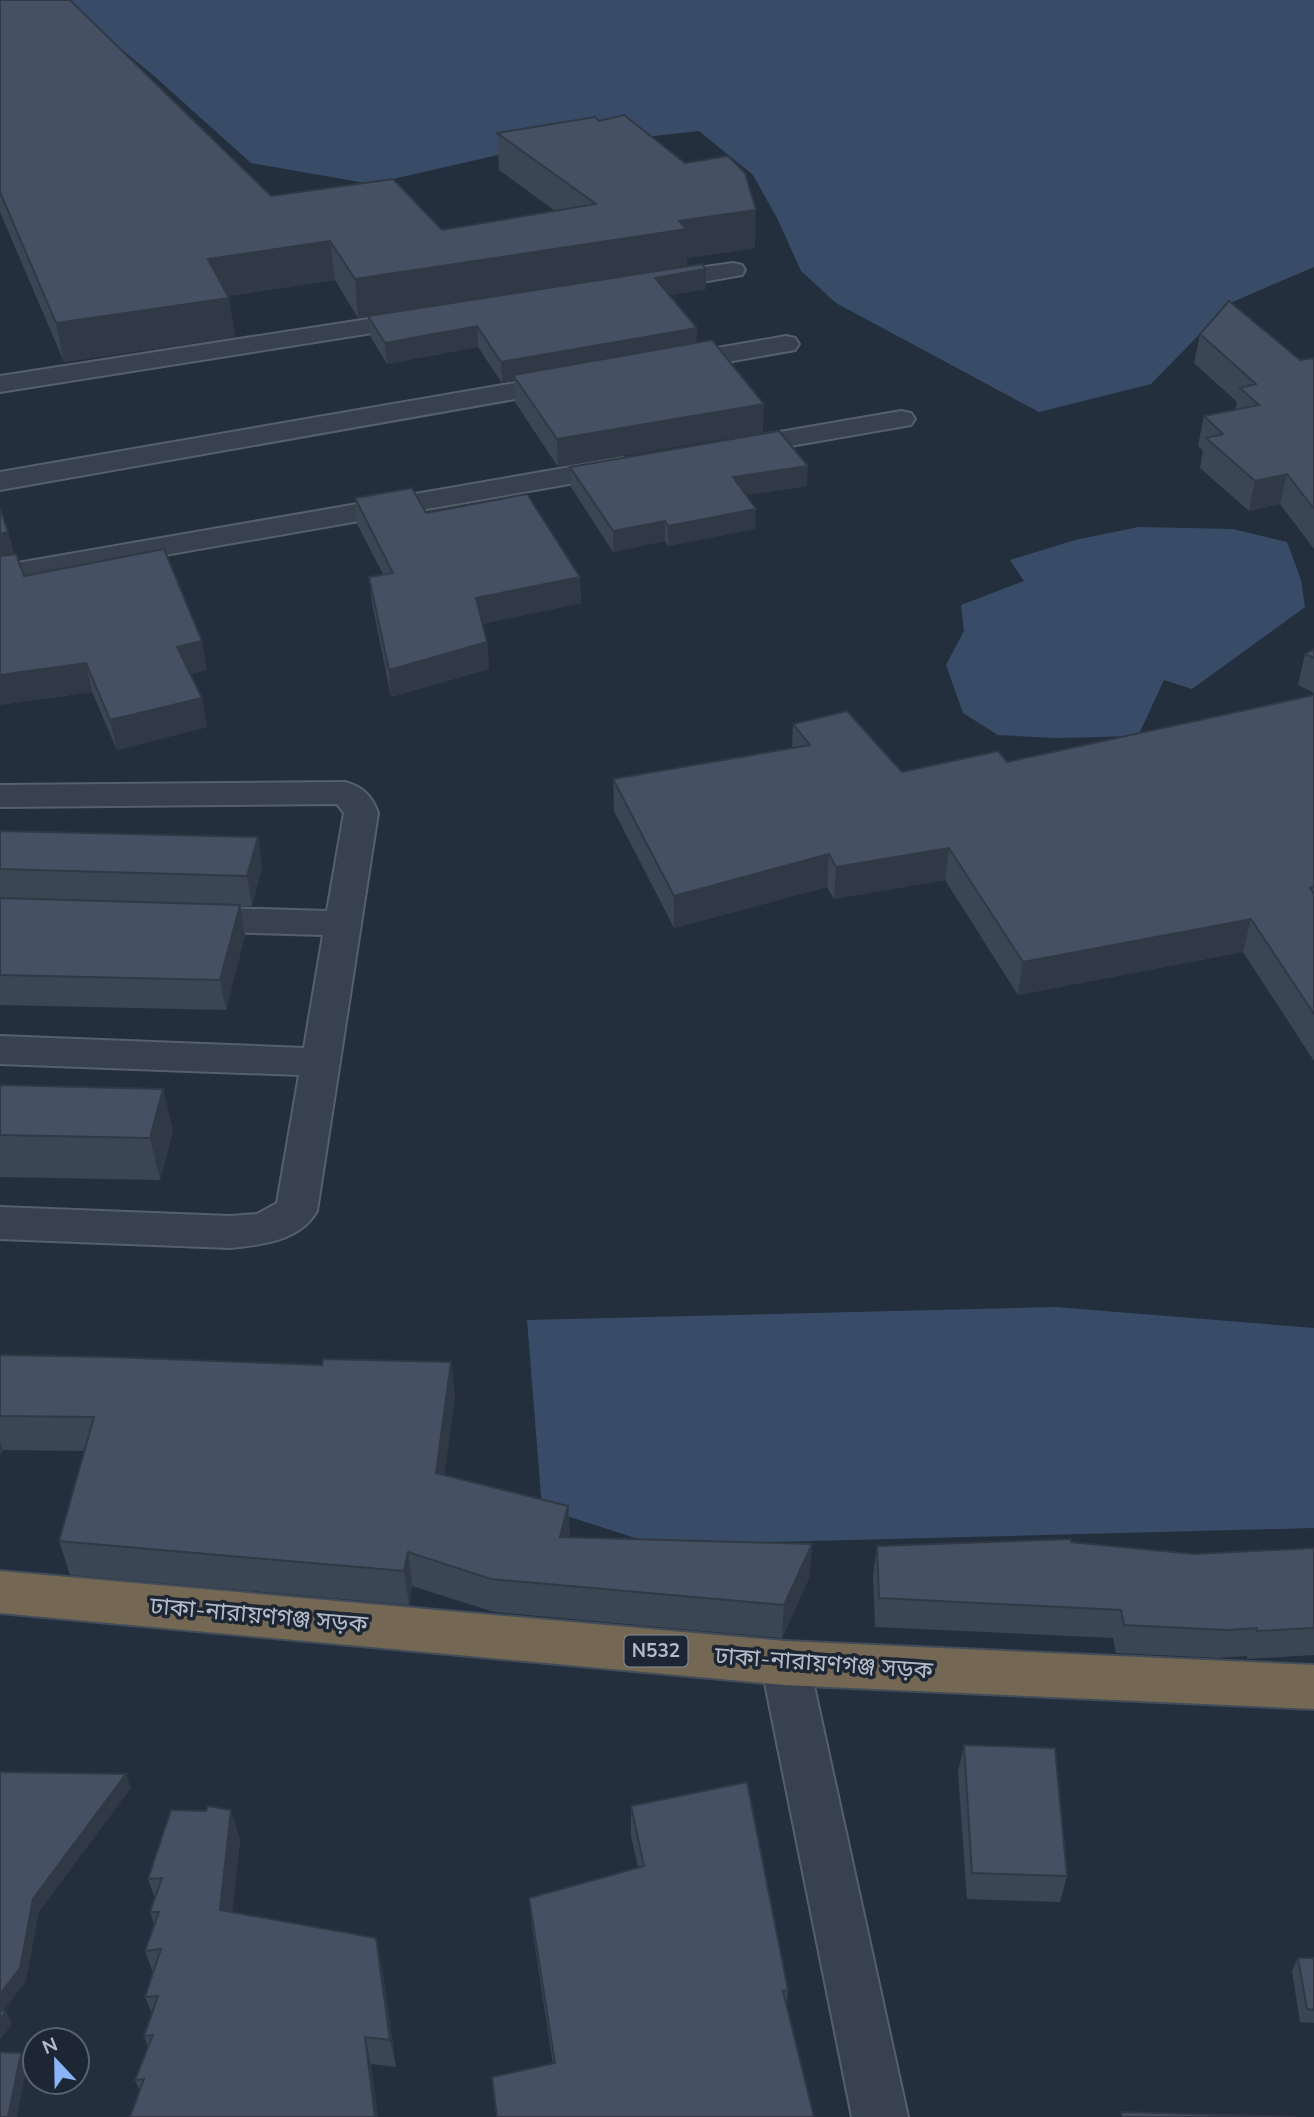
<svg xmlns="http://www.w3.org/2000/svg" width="1314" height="2117" viewBox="0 0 1314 2117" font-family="'Nunito Sans','Noto Sans Bengali',sans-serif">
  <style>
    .water { fill: #394c67 }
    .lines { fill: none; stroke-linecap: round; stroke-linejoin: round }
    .street-casing { stroke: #565f6c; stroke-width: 4 }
    .highway-casing { stroke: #434c59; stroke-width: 4 }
    .street { fill: #38414e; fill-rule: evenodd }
    .highway { fill: #746855; fill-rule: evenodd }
    .wall { fill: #3b4654 }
    .shaded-wall { fill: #303945 }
    .building { fill: #455162; stroke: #303945; stroke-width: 2 }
    .labels { text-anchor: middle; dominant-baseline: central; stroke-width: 7; stroke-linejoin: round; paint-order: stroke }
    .shield { fill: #1d2633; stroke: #878f9c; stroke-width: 2 }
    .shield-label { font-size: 19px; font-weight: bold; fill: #b4bcc9 }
    .near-street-label { font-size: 24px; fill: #b4bcc9; stroke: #1d2633 }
  </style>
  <rect width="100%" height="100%" fill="#242f3e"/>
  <g class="water">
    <path d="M61,0H1314V267L1230,303L1151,384L1039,412L836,303L801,271L778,220L753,175L699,131L516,151L371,184L251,163L153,75Z"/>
    <path d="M1139,527L1233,529L1287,542L1301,580L1305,607L1192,689L1164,680L1138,736L1055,738L998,735L963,713L946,665L964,631L961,605L1024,581L1010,560L1075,540Z"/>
    <path d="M1055,1307L1314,1328V1528L657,1545L542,1508L527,1320Z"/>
  </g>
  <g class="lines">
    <defs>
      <g id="street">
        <path d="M733,263L742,265L745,270L742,275L656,290L647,287L643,282L647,277L656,274Z"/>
        <path d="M420,311L429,314L433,319L429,324L0,392V376Z"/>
        <path d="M786,336L795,338L799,344L795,350L671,372L662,370L658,364L662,358L671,356Z"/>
        <path d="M567,374L577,376L580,382L577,388L0,490V472Z"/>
        <path d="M901,411L911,413L915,419L911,425L733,456L723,454L719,448L723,442L733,440Z"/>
        <path d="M622,458L632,461L636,467L632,473L0,584V566Z"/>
        <path d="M345,782C363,787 372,796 378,813L317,1211C300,1241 261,1245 230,1248L0,1239V1207L230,1216L257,1214L277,1203L299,1075L0,1064V1036L304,1048L323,935L191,931L178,927L173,919L178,911L191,907L327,911L344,813L337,804L0,807V785Z"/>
        <path d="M785,1641L802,1647L809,1663L908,2117H852L761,1663L768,1647Z"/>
      </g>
      <path id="highway" d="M0,1571L785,1641L1314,1665V1709L785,1685L0,1613Z"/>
    </defs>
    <use href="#street" class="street-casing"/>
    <use href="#highway" class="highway-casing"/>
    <use href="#street" class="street"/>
    <use href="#highway" class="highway"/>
  </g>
  <g class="wall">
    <path d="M0,0L271,196L442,230L555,211L499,170L497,133L755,248L687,258V266L706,289L670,295L697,328L696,343L763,432L558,467L515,402L514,380L502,383L478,347L387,364L370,336L368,317L358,318L335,280L228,296L235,337L64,362L0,212Z"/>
    <path d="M1200,334L1300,360L1314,358V549L1280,504L1249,511L1200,468L1203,451L1198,446L1204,416L1235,410L1237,402L1194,363Z"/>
    <path d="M570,467L807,486L746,495L755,529L668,546L665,541L613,552L571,487Z"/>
    <path d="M355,498L426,513L580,577L581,603L482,624L487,642L489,669L391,697L372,603L369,577L383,574L357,524Z"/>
    <path d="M8,532L14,554L24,576L207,670L191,674L202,698L207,727L117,750L92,692L0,705Z"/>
    <path d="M1314,649V693L1298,685L1305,654Z"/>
    <path d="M1314,695V1061L1243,952L1018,995L945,880L834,899L827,887L674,928L614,811L613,779L792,749L793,724L902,772L1007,762Z"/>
    <path d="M0,831L258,837L262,867L252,906H240L245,935L226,1010L0,1005Z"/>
    <path d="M0,1085L163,1089L173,1131L160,1180L0,1177Z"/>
    <path d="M0,1355L322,1365L451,1362L455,1397L444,1475L568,1506L570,1537L812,1544L809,1578L782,1638L494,1612L412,1586L409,1605L70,1575L59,1541L84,1451L3,1450L0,1456Z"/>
    <path d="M1071,1542L1194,1554L1314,1548V1655L1247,1659V1656L1218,1658L1116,1653L1113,1638L875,1627L873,1575L877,1546Z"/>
    <path d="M964,1745L1067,1876L1060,1902L967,1899L958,1772Z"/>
    <path d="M631,1806L788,1990L787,2004L553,2064L532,1927L529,1898L638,1867L631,1836Z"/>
    <path d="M231,1810L240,1840L232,1912L382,1967L396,2067L371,2064L140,2091L135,2080L148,2047L144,2036L152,2013L145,1997L153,1973L145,1951L154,1924L150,1912L155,1899L148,1879L206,1811Z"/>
    <path d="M1298,1958H1314V2023L1300,2022L1292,1971Z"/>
  </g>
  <g class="shaded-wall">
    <path d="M756,210L755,248L687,258V267L358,318L355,279L679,221Z"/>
    <path d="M330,241L335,280L214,298L208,259Z"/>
    <path d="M706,269V289L655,298V278Z"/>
    <path d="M229,298L235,337L64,362L56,323Z"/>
    <path d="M477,326L478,347L387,364L385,343Z"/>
    <path d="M697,328L696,349L513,375L514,380L502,383L501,362Z"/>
    <path d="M764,404L763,432L558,467L557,439Z"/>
    <path d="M808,466L807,486L733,497V477Z"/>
    <path d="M1287,474L1280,504L1249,511L1255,481Z"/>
    <path d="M756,509L755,529L668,546V526Z"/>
    <path d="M665,521V541L613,552V531Z"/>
    <path d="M8,532L15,561L0,564V534Z"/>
    <path d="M580,577L581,603L477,625L476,598Z"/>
    <path d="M202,641L207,670L183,676L177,647Z"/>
    <path d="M487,642L489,669L391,697L389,670Z"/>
    <path d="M86,663L92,692L0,705V675Z"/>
    <path d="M202,698L207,727L117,750L110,720Z"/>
    <path d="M258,837L262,867L252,906L247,876Z"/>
    <path d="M949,848L945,880L834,899L836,867Z"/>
    <path d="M829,854L827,887L674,928V896Z"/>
    <path d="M240,905L245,935L226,1010L220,980Z"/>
    <path d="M1251,919L1243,952L1018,995L1023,962Z"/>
    <path d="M163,1089L173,1131L160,1180L150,1138Z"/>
    <path d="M451,1362L455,1397L440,1508L436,1473Z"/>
    <path d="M0,1442L3,1450L0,1456Z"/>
    <path d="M568,1506L570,1540L560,1537Z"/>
    <path d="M812,1544L809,1578L782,1638L784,1605Z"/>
    <path d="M408,1552L412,1586L409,1605L404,1571Z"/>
    <path d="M126,1774L131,1788L39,1912L26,1981L0,2016V1994L33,1899Z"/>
    <path d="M231,1810L240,1840L229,1939L220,1910Z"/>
    <path d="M376,1938L382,1967L396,2067L390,2040Z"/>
    <path d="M6,2011L12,2024L0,2040V2019Z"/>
    <path d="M365,2037L371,2064L378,2117H375Z"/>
    <path d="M21,2053L27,2066L17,2117H8Z"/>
  </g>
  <g class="building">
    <path d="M0,0H70L271,196L393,179L442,230L596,204L497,133L595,117L599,121L624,115L685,163L728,156L745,173L756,210L679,221L687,229L355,279L330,241L208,259L229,298L56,323L0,192Z"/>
    <path d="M702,264L706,269L655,278L697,328L501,362L477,326L385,343L368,316Z"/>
    <path d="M1229,301L1300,360L1314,358V509L1287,474L1255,481L1206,438L1223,434L1204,416L1259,405L1240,388L1256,384L1200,334Z"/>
    <path d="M712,340L764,404L557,439L513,375Z"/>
    <path d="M779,431L808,466L733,477L756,509L668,526L665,521L613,531L570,467Z"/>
    <path d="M412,488L426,513L527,494L580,577L476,598L487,642L389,670L369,577L393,573L355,498Z"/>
    <path d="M0,508L8,532L0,534Z"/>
    <path d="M164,549L202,641L177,647L202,698L110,720L86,663L0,675V556L16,554L24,576Z"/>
    <path d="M1314,649V658L1305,654Z"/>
    <path d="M1314,695V887L1310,888L1314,894V1014L1251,919L1023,962L949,848L836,867L829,854L674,896L613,779L810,745L793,724L847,711L902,772L998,751L1007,762Z"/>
    <path d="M0,831L258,837L247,876L0,869Z"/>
    <path d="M0,898L240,905L220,980L0,975Z"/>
    <path d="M0,1085L163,1089L150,1138L0,1135Z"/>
    <path d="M0,1355L111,1357L322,1365L323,1359L451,1362L436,1473L568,1506L560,1537L812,1544L784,1605L491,1579L408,1552L404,1571L59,1541L94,1417L0,1416Z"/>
    <path d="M1071,1539V1542L1194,1554L1314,1548V1628L1257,1631V1628L1227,1630L1124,1625L1121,1610L879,1598L877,1546Z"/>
    <path d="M964,1745L1055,1748L1067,1876L972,1873Z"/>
    <path d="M0,1772L126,1774L33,1899L20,1968L0,1994Z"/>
    <path d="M747,1782L788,1990L783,1991L814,2117H497L492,2077L555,2063L529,1898L644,1866L631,1806Z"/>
    <path d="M208,1806L231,1810L220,1910L376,1938L390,2040L365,2037L375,2117H130L144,2079L135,2080L153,2035L144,2036L158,1996L145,1997L161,1949L145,1951L159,1912H150L162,1878L148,1879L171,1810L206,1811Z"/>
    <path d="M1298,1958H1314V2010L1307,2009Z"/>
    <path d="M0,2011H6L0,2019Z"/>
    <path d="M0,2052L21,2053L8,2117H0Z"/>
    <path d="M1121,2112L1296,2117H1122Z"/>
  </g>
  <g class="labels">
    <rect class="shield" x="624.5" y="1635.5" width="63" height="31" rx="5"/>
    <g class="shield-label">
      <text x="656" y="1651">N532</text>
    </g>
    <g class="near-street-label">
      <text transform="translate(259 1615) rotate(5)">ঢাকা-নারায়ণগঞ্জ সড়ক</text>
      <text transform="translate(824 1663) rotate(4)">ঢাকা-নারায়ণগঞ্জ সড়ক</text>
    </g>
  </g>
  <g transform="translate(56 2061) rotate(338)"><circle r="33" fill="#1d2633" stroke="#59626f" stroke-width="2"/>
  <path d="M0-5L12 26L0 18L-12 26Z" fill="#8ab4f8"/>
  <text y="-10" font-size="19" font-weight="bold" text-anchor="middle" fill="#b4bcc9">N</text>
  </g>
</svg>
